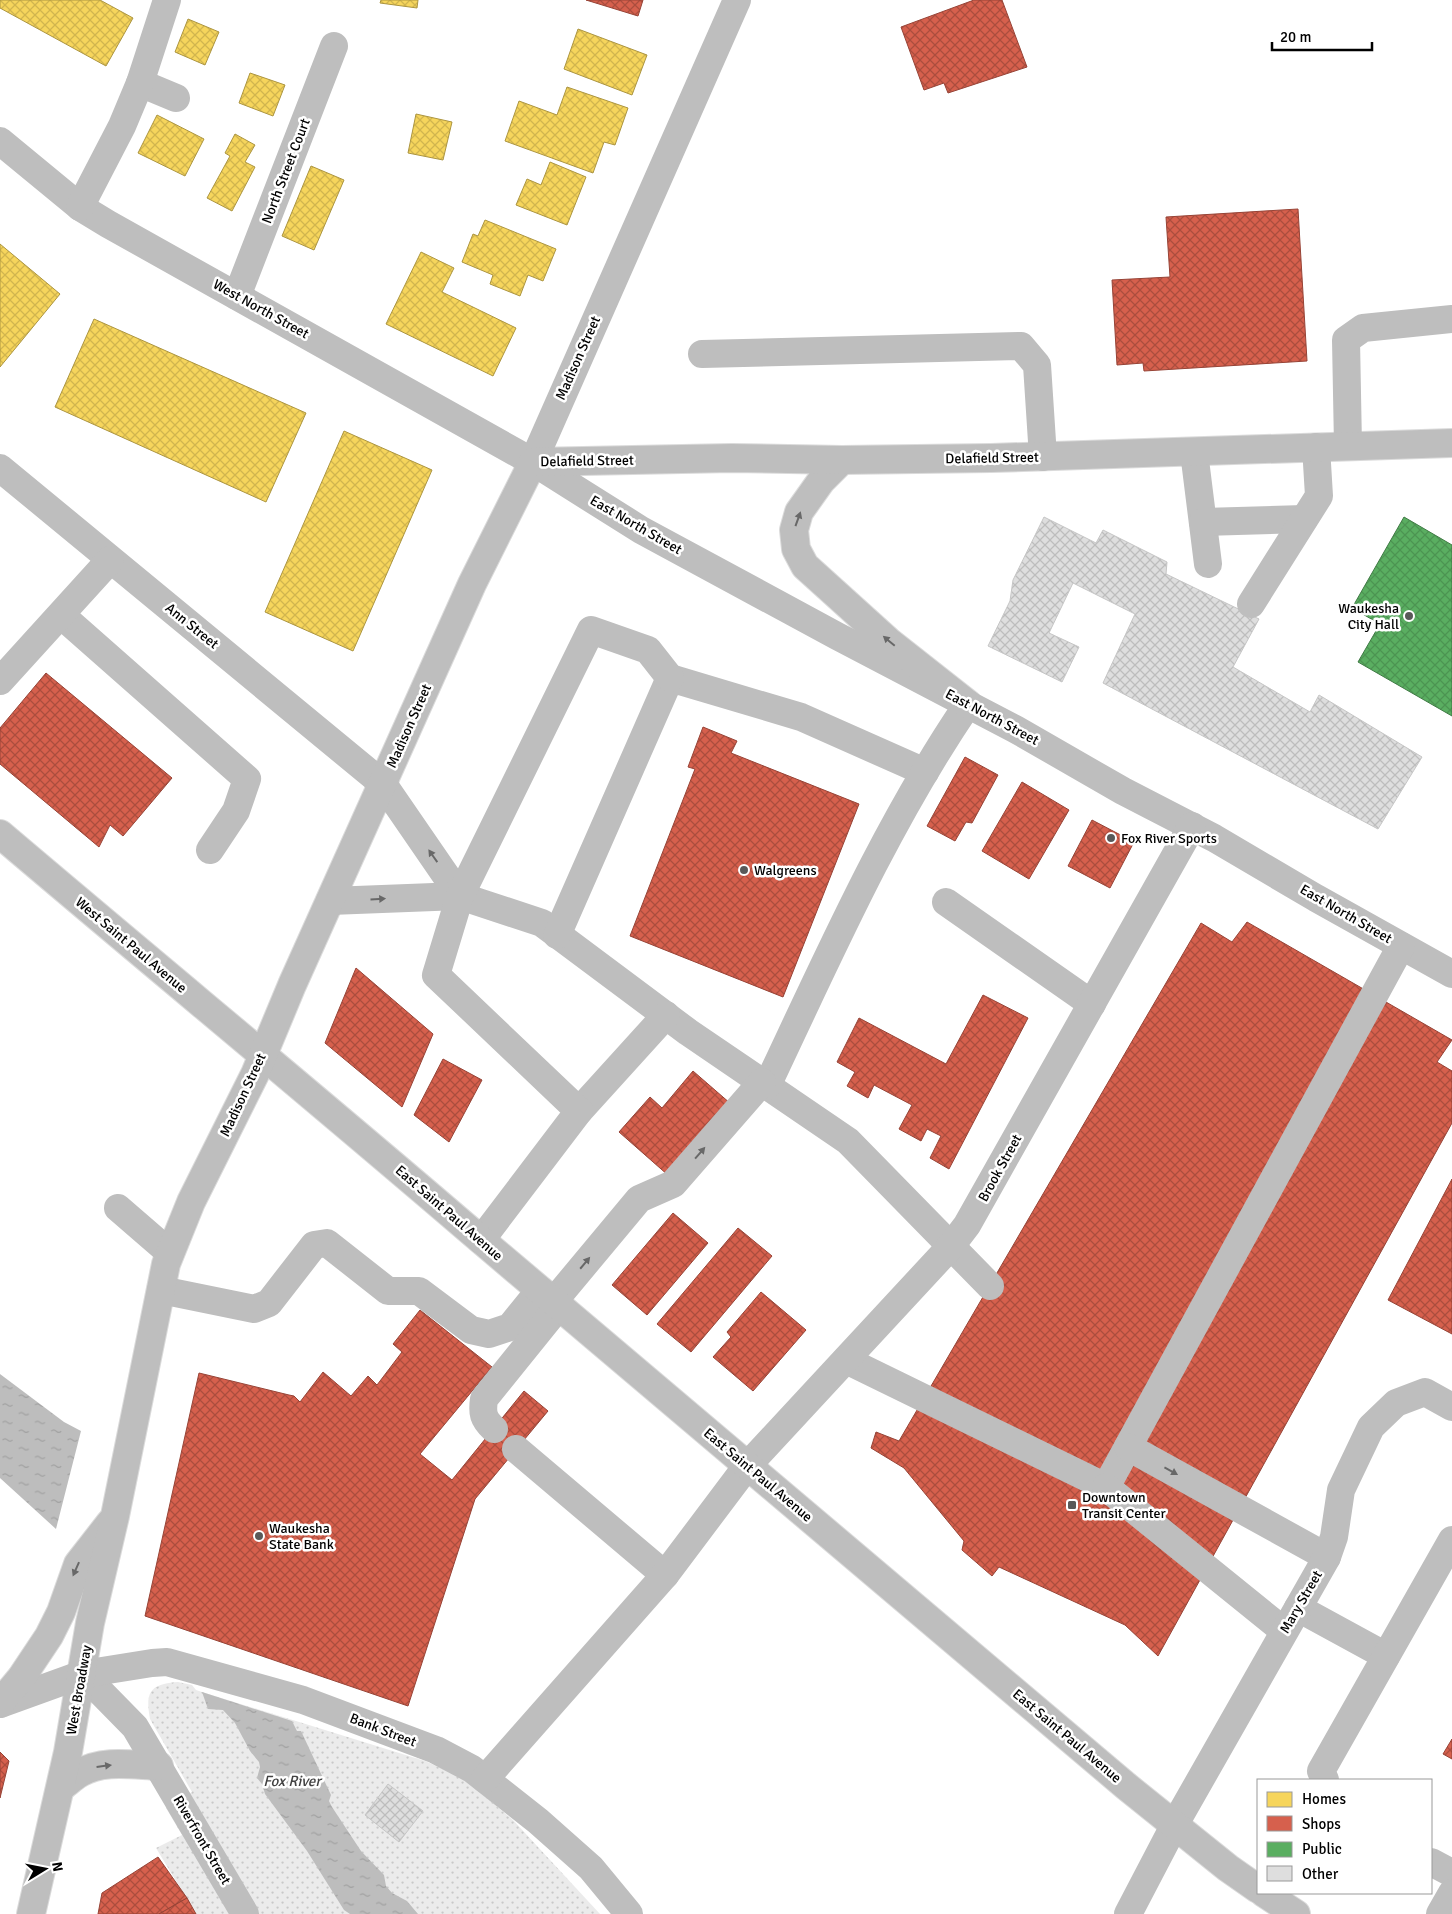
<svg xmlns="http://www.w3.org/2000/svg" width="1452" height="1914" viewBox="0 0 1452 1914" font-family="Signika,sans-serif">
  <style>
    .park { fill: url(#park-dots) }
    .water { fill: url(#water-ripples) }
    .homes { fill: url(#homes-cross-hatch); stroke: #ac9540 }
    .shops { fill: url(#shops-cross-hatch); stroke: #964336 }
    .public { fill: url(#public-cross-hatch); stroke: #3f7a44 }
    .building { fill: url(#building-cross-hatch); stroke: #c6c6c6 }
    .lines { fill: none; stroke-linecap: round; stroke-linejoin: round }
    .major-casing { stroke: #dbdbdb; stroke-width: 30 }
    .minor { stroke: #bebebe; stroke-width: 28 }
    .major { stroke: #bebebe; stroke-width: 28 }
    .oneway { fill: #686868 }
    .poi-dot { fill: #595959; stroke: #fff; stroke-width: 2 }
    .labels { text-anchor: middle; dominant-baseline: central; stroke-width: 5; stroke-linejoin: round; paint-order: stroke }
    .street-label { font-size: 14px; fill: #000; stroke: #fff }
    .poi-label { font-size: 14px; fill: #000; stroke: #fff; text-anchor: start }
    .water-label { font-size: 15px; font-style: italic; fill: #424242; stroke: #fff }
  </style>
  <defs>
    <pattern id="park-dots" width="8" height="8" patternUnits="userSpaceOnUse" patternTransform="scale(1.25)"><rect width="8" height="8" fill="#ebebeb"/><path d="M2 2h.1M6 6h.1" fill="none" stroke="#c8c8c8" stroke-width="1.8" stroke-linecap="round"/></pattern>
    <pattern id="water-ripples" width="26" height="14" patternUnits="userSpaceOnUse" patternTransform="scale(1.25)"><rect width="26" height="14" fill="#bdbdbd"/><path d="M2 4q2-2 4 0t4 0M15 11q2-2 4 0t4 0" fill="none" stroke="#a1a1a1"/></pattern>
    <pattern id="homes-cross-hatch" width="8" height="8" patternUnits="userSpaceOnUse" patternTransform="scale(1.25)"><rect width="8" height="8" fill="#f6d55c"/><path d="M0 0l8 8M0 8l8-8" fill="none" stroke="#d1b54e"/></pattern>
    <pattern id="shops-cross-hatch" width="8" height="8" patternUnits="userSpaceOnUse" patternTransform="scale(1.25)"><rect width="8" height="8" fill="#d6604d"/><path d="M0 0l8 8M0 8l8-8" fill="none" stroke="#ab4d3e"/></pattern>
    <pattern id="public-cross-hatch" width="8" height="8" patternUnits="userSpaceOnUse" patternTransform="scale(1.25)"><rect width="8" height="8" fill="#5aae61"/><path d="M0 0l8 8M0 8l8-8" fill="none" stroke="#4c9452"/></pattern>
    <pattern id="building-cross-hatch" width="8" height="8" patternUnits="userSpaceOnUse" patternTransform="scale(1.25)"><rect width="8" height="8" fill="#dedede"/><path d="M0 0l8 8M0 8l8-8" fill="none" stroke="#bdbdbd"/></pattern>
  </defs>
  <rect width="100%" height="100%" fill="#fff"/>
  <path class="park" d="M178,1682L192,1685L196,1690L202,1692L425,1761L463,1778L513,1820L600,1914H196L156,1848L182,1835L166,1808L192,1792L150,1719C145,1692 150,1684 178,1682Z"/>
  <g class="water">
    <path d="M0,1374L64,1422L81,1431L56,1529L0,1478Z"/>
    <path d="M202,1692L292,1721L297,1731H301L331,1795L329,1801L332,1807L361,1851L384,1875L386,1886L392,1893L407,1901L418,1914H350L344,1910L307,1851L265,1794L262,1784L257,1778L260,1767L259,1762L250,1751L235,1723L223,1710L208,1709Z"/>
  </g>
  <g class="homes">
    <path d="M0,0H100L133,18L106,66L0,8Z"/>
    <path d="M381,0H418L417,8L380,3Z"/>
    <path d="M188,19L219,32L205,65L175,52Z"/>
    <path d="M578,29L647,55L632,95L564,69Z"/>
    <path d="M250,73L285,85L273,116L239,103Z"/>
    <path d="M567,87L628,108L615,145L604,142L593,173L505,141L519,101L557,115Z"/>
    <path d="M416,114L452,122L443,160L408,153Z"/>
    <path d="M157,115L204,139L185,176L138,153Z"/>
    <path d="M235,134L255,145L245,162L255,167L232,211L207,198L230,156L225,153Z"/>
    <path d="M550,162L586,177L567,225L516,205L527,179L541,185Z"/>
    <path d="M311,166L344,180L314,250L282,236Z"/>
    <path d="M485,220L556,249L543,281L528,275L520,296L490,284L493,275L462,262L473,234L478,236Z"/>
    <path d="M0,244L60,294L0,367Z"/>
    <path d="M421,252L454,268L442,292L516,328L493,376L386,324Z"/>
    <path d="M94,319L306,413L266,502L55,407Z"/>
    <path d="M344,431L432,470L353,651L265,612Z"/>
  </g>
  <g class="shops">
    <path d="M586,0H643L638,16Z"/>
    <path d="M974,0H1002L1027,67L948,93L944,83L924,90L901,27Z"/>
    <path d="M1298,209L1307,361L1144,371L1143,363L1117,365L1112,280L1170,277L1166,217Z"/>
    <path d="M46,673L172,778L123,836L110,825L99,847L0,764V728Z"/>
    <path d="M703,727L737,741L731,753L859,804L783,997L630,936L695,769L688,767Z"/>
    <path d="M965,757L998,775L972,823L966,822L955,841L927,826Z"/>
    <path d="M1022,782L1069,810L1029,879L982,851Z"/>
    <path d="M1092,820L1134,842L1110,888L1068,866Z"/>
    <path d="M1247,922L1452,1040L1437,1062L1452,1071V1123L1158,1656L1125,1625L999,1567L992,1576L962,1550L964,1541L904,1468L871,1448L876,1432L899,1441L1201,923L1232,942Z"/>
    <path d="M356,968L433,1034L402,1107L325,1043Z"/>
    <path d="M983,995L1028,1018L949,1169L930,1158L941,1136L927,1129L921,1141L899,1129L912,1105L874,1085L868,1098L847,1086L855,1072L837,1062L859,1018L946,1064Z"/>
    <path d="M443,1059L482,1080L449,1142L414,1115Z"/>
    <path d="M693,1071L731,1104L669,1176L619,1132L650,1097L662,1108Z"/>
    <path d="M1452,1179V1334L1388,1300Z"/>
    <path d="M673,1213L708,1243L647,1315L612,1285Z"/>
    <path d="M738,1228L772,1256L691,1352L657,1324Z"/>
    <path d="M761,1292L806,1330L753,1391L713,1357L731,1337L727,1332Z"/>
    <path d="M420,1310L492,1367L420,1454L452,1480L524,1391L548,1411L475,1499L408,1706L145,1616L199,1373L289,1395L294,1396L300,1402L323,1372L351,1396L368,1376L377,1385L402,1352L393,1344Z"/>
    <path d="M1452,1739V1759L1443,1754Z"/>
    <path d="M0,1752L9,1761L0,1798Z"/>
    <path d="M158,1857L187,1898L159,1914H98L102,1893Z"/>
    <path d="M187,1898L196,1914H159Z"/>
  </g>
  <path class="public" d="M1404,517L1452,545V716L1358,662L1380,624L1352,608Z"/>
  <g class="building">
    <path d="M1044,517L1096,543L1103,530L1167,562L1166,574L1259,619L1233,667L1310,712L1319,695L1422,757L1378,829L1103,683L1135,614L1073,583L1049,633L1079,647L1062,682L988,646L1010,601L1013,580Z"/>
    <path d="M388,1784L423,1811L399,1842L365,1815Z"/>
  </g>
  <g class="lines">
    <defs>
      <g id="major">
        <path d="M842,460L821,481L799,512L794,530L796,549L805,566L888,641L968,704"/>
        <path d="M0,834C160,970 322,1103 481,1240L1126,1786L1228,1868L1258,1889"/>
        <path d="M0,1703L21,1678L49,1636L61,1612L78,1564L110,1523"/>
        <path d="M61,1787C67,1783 73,1777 80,1773C103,1759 133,1765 159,1766"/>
        <path d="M1264,1893L1296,1914"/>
        <path d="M31,1914L68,1752L90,1623L115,1516L166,1264L191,1202L255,1074L292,985L472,584L533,462L732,458L842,460L991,458L1452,443"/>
      </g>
    </defs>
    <use href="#major" class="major-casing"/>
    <g class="minor">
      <path d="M140,83L176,98"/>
      <path d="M0,141L80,207L108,224L533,462L641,530L837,636L1015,729L1123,791L1214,838L1316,898L1452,974"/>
      <path d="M80,207L122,126L140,83L167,0"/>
      <path d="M237,296L334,46"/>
      <path d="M702,354L1021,346L1037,365L1043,457"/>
      <path d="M1348,446L1346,340L1363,328L1452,319"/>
      <path d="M1194,452L1208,564"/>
      <path d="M533,462L737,0"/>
      <path d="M0,468L383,784L460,896"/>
      <path d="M1203,522L1304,519"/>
      <path d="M1251,604L1319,496L1316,447"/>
      <path d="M61,615L247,779L236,811L210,850"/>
      <path d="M0,681L110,560"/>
      <path d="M330,901L460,896L542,923L688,1032L848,1141L990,1286"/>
      <path d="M946,902L1092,1004"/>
      <path d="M557,935L670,678L801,717L925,772"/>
      <path d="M767,1086C829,955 887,823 968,704"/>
      <path d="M579,1111L666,1015"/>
      <path d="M118,1208L170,1253"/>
      <path d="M481,1240L579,1111L436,975L460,896L591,630L648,650L670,678"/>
      <path d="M161,1290L254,1309L269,1303L314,1245L327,1243L388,1291H419L471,1330L489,1334L510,1327L540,1290"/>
      <path d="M554,1301L639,1199L673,1184L762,1082"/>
      <path d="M846,1360L1106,1487L1401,946"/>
      <path d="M494,1429C483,1419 482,1413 484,1399L559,1306"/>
      <path d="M1128,1447L1327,1557"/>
      <path d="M516,1449L665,1575"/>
      <path d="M1106,1487L1284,1631"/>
      <path d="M1298,1608L1386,1656"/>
      <path d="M83,1674L135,1727L245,1914"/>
      <path d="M0,1704L83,1674L152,1663L167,1662L303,1700L436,1750L472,1769L538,1821L591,1868L629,1914"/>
      <path d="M485,1779L665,1575L747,1466L951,1246L967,1225L1192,826"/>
      <path d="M1325,1780L1321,1771L1452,1540"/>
      <path d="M1431,1862L1452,1873"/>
      <path d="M1128,1914L1175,1824L1327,1557L1334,1537L1341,1490L1371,1427L1396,1403L1425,1392L1452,1407"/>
      <path d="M1440,1914L1452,1893"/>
    </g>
    <use href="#major" class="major"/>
  </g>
  <defs><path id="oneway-solid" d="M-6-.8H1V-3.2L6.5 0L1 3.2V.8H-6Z" transform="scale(1.25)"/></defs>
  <g class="oneway">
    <use href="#oneway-solid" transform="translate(798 519) rotate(-70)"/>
    <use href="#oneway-solid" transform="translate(889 641) rotate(-140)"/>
    <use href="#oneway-solid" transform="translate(433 856) rotate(-125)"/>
    <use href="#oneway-solid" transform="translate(378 899) rotate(-3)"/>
    <use href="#oneway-solid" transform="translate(700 1153) rotate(-49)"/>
    <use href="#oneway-solid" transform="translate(585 1263) rotate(-50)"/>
    <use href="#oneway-solid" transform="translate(1171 1471) rotate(29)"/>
    <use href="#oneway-solid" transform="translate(76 1569) rotate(114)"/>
    <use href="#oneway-solid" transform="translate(104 1766) rotate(-7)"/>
  </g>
  <g class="poi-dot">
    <circle cx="1409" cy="616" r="5"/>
    <circle cx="1111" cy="838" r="5"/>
    <circle cx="744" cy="870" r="5"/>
    <rect x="1067" y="1500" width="10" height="10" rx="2.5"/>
    <circle cx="259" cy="1536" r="5"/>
  </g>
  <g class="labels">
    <g class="street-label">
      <text transform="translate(286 171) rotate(-69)">North Street Court</text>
      <text transform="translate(261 309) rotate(29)">West North Street</text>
      <text transform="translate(578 358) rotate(-66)">Madison Street</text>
      <text transform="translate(992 458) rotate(-1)">Delafield Street</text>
      <text transform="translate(587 461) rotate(-1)">Delafield Street</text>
      <text transform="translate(636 525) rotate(30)">East North Street</text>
      <text transform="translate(192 626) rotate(39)">Ann Street</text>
      <text transform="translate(992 717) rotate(28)">East North Street</text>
      <text transform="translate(409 726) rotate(-66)">Madison Street</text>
      <text transform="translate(1346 914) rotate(30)">East North Street</text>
      <text transform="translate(131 945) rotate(40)">West Saint Paul Avenue</text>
      <text transform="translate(243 1095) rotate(-65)">Madison Street</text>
      <text transform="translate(1000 1168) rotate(-61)">Brook Street</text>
      <text transform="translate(449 1213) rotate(41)">East Saint Paul Avenue</text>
      <text transform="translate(758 1475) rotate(40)">East Saint Paul Avenue</text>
      <text transform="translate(1301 1602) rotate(-60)">Mary Street</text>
      <text transform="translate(79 1690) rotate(-80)">West Broadway</text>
      <text transform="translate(383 1730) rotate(21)">Bank Street</text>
      <text transform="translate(1067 1736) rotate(40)">East Saint Paul Avenue</text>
      <text transform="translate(202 1840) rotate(60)">Riverfront Street</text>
    </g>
    <g class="poi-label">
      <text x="1399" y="608" text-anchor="end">Waukesha<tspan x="1399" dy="16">City Hall</tspan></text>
      <text x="1121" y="838">Fox River Sports</text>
      <text x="754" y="870">Walgreens</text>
      <text x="1082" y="1497">Downtown<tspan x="1082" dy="16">Transit Center</tspan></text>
      <text x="269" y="1528">Waukesha<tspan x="269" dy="16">State Bank</tspan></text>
    </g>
    <g class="water-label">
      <text x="292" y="1781">Fox River</text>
    </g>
  </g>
  <rect x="1257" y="1779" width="175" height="115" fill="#ffffff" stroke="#999999"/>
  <rect x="1267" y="1792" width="25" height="15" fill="#f6d55c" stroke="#999999"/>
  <text x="1302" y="1804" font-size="15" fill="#000000">Homes</text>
  <rect x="1267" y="1816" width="25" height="15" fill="#d6604d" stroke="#999999"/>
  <text x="1302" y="1829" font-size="15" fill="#000000">Shops</text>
  <rect x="1267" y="1842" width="25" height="15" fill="#5aae61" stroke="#999999"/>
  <text x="1302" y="1854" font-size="15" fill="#000000">Public</text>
  <rect x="1267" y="1866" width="25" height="15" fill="#dedede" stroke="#999999"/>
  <text x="1302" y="1879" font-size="15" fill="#000000">Other</text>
  <g transform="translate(45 1869) rotate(80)" stroke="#ffffff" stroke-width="4" paint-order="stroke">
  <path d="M0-4L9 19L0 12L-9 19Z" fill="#000000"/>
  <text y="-8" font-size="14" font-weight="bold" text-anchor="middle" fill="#000000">N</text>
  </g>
  <path d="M1272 42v8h100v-8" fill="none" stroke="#000000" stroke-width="2.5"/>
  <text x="1280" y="42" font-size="15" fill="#000000" stroke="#ffffff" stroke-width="4" paint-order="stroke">20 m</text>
</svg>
